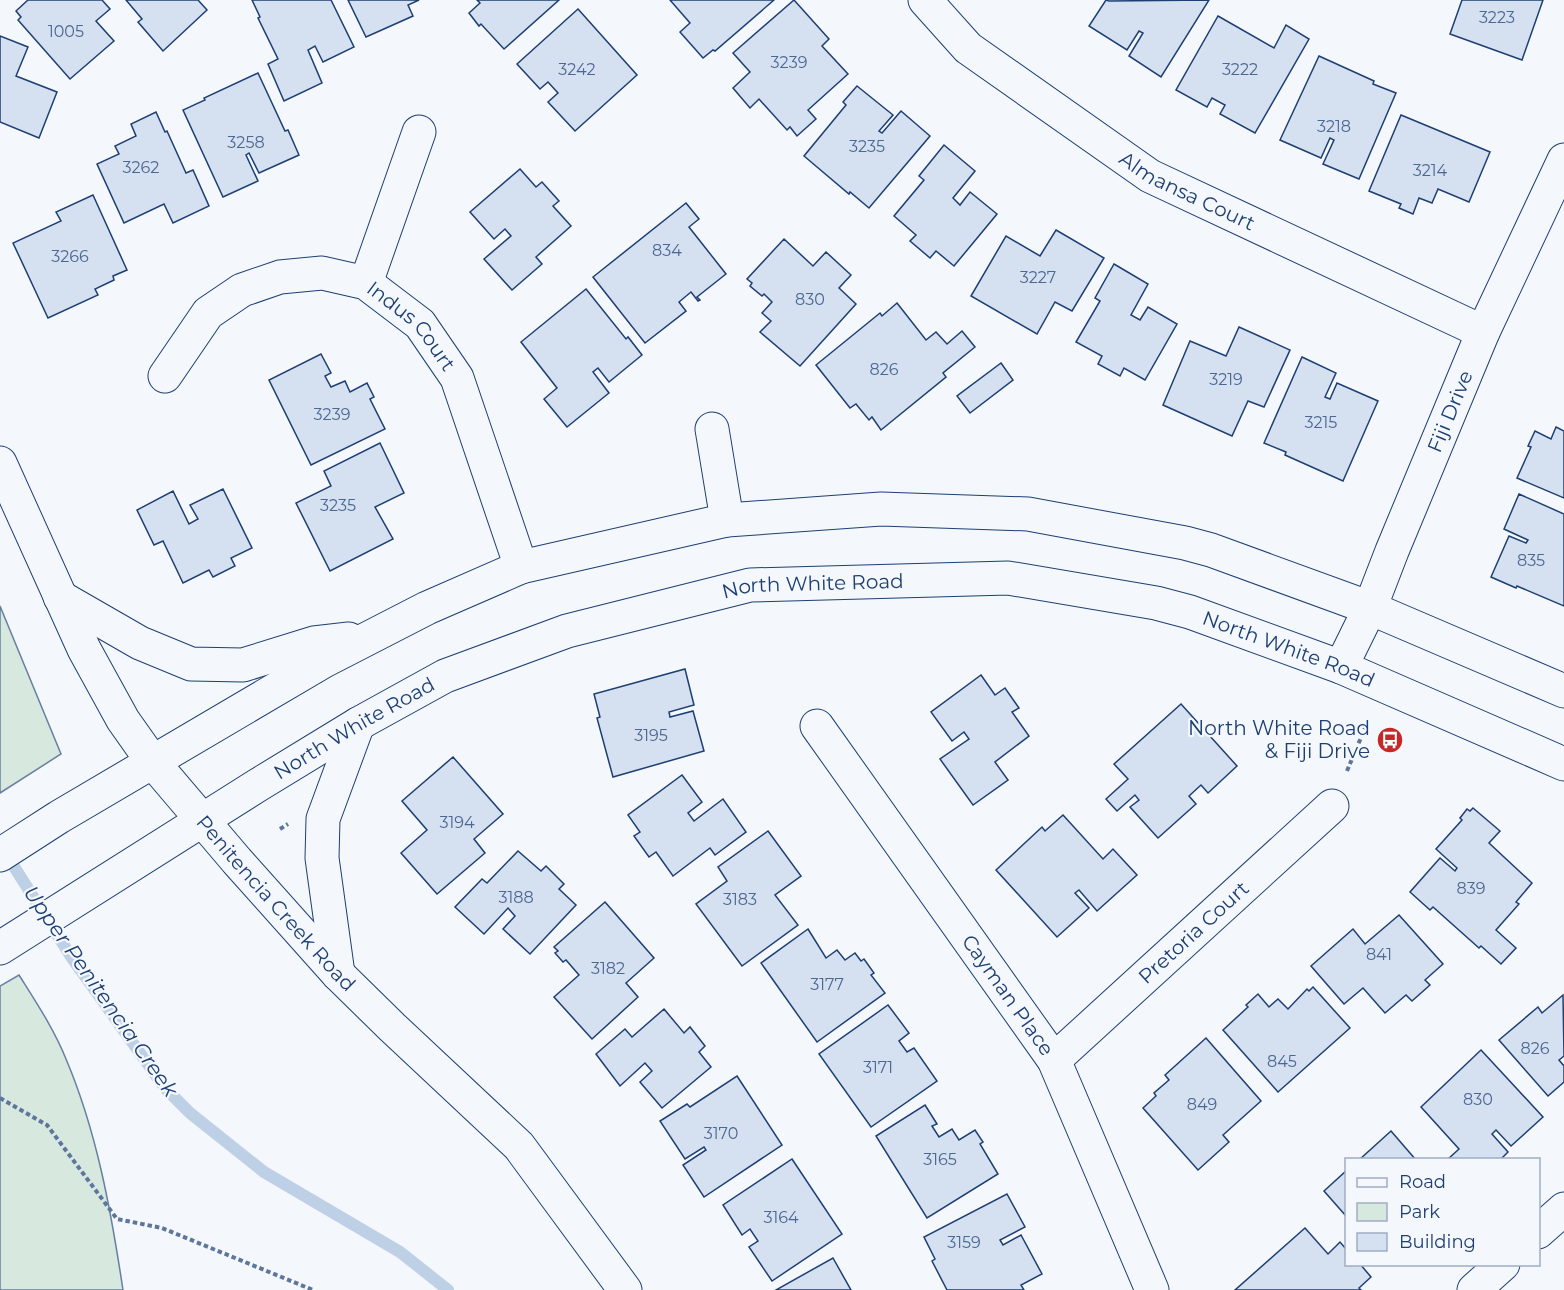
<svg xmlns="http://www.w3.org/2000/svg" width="1564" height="1290" viewBox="0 0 1564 1290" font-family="Montserrat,sans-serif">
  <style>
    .green { fill: #d7e8df; stroke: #687fa3; stroke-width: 1.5 }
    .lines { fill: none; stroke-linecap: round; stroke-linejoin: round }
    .stream { stroke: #bed0e5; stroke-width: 12 }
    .building { fill: #d5e0f0; stroke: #1d3f73; stroke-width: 1.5 }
    .minor-casing { stroke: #1d3f73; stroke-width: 35 }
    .major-casing { stroke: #1d3f73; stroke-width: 35 }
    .path { stroke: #5e769c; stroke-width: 4; stroke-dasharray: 4.5 3; stroke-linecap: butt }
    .minor { stroke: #f4f7fb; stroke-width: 33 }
    .major { stroke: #f4f7fb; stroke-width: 33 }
    .labels { text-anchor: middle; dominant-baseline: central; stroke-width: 4.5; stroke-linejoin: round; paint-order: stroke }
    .number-label { font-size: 16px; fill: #4b6792 }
    .street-label { font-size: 20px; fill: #1d3f73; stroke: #f4f7fb }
    .poi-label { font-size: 20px; fill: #1d3f73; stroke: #f4f7fb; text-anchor: end }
    .water-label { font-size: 21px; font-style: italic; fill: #1d3f73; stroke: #f4f7fb }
  </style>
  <rect width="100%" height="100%" fill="#f4f7fb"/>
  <g class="green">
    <path d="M0,606L61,754L0,793Z"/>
    <path d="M19,975C36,1002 54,1029 66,1059C97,1132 111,1211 123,1290H0V986Z"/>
  </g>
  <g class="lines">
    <path class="stream" d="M6,854L72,958L165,1088L190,1113L264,1172L400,1252L448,1290"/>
  </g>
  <g class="building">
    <path d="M28,0H102L110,9L96,21L114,41L70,79L18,20L21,17L16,11Z"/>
    <path d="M126,0H198L207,10L163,51L138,22L142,19Z"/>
    <path d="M252,0H331L354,47L323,62L315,46L308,50L322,83L284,101L268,64L278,59L258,18L260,17Z"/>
    <path d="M348,0H419L408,5L413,16L366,37Z"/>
    <path d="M477,0H559L504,49L481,24L479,26L469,13L480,3Z"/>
    <path d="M670,0H774L715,51L713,50L703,58L680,32L690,23Z"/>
    <path d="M794,0L829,39L822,46L848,74L808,110L816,119L797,136L790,127L787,130L759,99L750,108L733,88L750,72L733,53Z"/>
    <path d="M1106,0L1109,1L1209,0L1161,77L1129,56L1143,33L1139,31L1127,50L1089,26Z"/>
    <path d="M1462,0H1543L1522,60L1450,34Z"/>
    <path d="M578,9L637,75L575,131L548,102L558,93L548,82L540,89L517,64Z"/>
    <path d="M1218,16L1274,48L1286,25L1309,39L1255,133L1220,114L1225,105L1212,98L1207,107L1176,90Z"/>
    <path d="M0,36L28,47L16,76L57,92L39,138L0,122Z"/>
    <path d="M1319,56L1374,81L1373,84L1396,93L1359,179L1323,164L1334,140L1330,138L1321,158L1280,140Z"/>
    <path d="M258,73L285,131L288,130L299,155L259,173L249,153L246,155L258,181L223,197L183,110L205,100L204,98Z"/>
    <path d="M857,86L893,115L879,131L882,133L901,111L930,136L869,208L850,192L849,194L804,156L846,105L843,102Z"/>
    <path d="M156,112L165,132L167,131L186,173L193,170L209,206L173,223L164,204L124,223L97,164L119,154L115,146L136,136L131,124Z"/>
    <path d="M1401,115L1490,152L1469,202L1438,189L1432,203L1419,198L1413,214L1399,208L1401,204L1369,191Z"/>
    <path d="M944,145L975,171L953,198L960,205L970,192L997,214L954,266L936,251L930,258L910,241L916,235L894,216L924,180L919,176Z"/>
    <path d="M520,169L536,187L542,182L559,201L553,206L571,226L536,257L542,264L512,290L484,259L511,236L505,229L494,239L470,212Z"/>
    <path d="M93,195L127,270L113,276L114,280L95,289L98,295L48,318L13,243L61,221L56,212Z"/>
    <path d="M686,203L699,219L689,227L726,274L697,297L700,300L698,301L691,292L679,302L686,311L645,343L593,277Z"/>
    <path d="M1056,230L1104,258L1072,311L1055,302L1037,334L971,296L1006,236L1040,256Z"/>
    <path d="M784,239L813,266L826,252L851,275L839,288L856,304L800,366L760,332L771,321L762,313L772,302L764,294L762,296L750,286L752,283L747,279Z"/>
    <path d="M1114,264L1148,284L1131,315L1140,320L1148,307L1177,324L1145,380L1124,368L1120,376L1098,364L1102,356L1076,342L1100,301L1095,298Z"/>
    <path d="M586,289L626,339L628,337L642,355L609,382L598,368L593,372L609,393L567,427L544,399L557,388L521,342Z"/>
    <path d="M897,303L926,340L936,332L947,344L962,331L975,347L943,373L946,377L881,430L872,417L869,420L856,404L850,408L816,365L880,313L882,316Z"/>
    <path d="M1239,327L1290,350L1264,407L1248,401L1232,436L1163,405L1190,341L1226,356Z"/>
    <path d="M321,354L331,373L325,376L331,387L345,381L350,392L367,383L374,397L370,399L385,429L311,465L269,380Z"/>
    <path d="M1302,357L1336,373L1325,397L1330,399L1337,383L1378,401L1343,481L1285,455L1286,452L1264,443Z"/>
    <path d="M1001,363L1013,380L970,413L957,396Z"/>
    <path d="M1556,427L1564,431V498L1517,478L1531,447L1528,446L1535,431L1551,439Z"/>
    <path d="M380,443L404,493L375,507L393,539L330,571L296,503L331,486L324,471Z"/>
    <path d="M223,489L252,548L231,558L235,566L213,577L209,570L183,583L163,541L154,545L137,510L173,491L189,524L198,519L190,505Z"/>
    <path d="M1519,494L1564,514V606L1517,586L1516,588L1491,577L1509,536L1526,543L1528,540L1504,529Z"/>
    <path d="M685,669L694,705L669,712L670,717L693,711L704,751L613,777L597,718L600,717L594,694Z"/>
    <path d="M981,675L995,695L1005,688L1019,708L1012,712L1029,736L995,762L1008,780L973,805L940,759L969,739L964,732L952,741L931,712Z"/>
    <path d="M1181,704L1237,766L1208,793L1201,785L1189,796L1196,804L1158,838L1130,807L1139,800L1135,795L1117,811L1106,799L1128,779L1114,764Z"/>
    <path d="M453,757L503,814L474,839L485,853L437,894L401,853L427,830L402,801Z"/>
    <path d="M682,775L702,802L688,813L694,821L723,799L746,832L715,855L710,848L673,876L656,852L649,857L634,836L640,832L628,815Z"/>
    <path d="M1473,808L1500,831L1489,843L1532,883L1516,902L1519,904L1496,930L1516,948L1501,964L1481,946L1479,948L1433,907L1430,910L1410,892L1440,858L1455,871L1457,868L1436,849L1462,820L1460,818L1467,809L1470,811Z"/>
    <path d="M1063,815L1103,859L1113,849L1137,875L1097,911L1079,890L1075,893L1089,908L1057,937L996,870L1042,827L1045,831Z"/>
    <path d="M768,831L801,876L775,895L798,925L742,966L696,904L727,881L718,867Z"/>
    <path d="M518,851L541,871L546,866L564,884L559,889L576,905L530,954L503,929L515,916L508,908L484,934L455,907L482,879L487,883Z"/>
    <path d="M605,902L654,958L626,983L638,997L592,1039L554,997L579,975L566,960L563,962L555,953L558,951L554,947Z"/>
    <path d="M1399,915L1443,964L1425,980L1430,985L1412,1001L1406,995L1385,1013L1363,988L1344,1004L1311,966L1353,929L1365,944Z"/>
    <path d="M808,929L826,958L837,950L845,960L855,953L861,961L864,959L874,973L871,975L885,993L817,1042L761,963Z"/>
    <path d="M1313,987L1350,1028L1278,1092L1223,1030L1248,1007L1246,1005L1258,994L1269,1007L1278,999L1288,1009L1307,989L1309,991Z"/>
    <path d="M1563,995L1564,1056L1559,1060L1564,1066V1082L1548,1096L1499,1040L1538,1007L1542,1013Z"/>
    <path d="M888,1005L909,1033L899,1041L907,1052L914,1048L937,1081L871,1127L819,1054Z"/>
    <path d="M664,1009L684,1033L690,1027L705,1046L699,1052L711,1067L662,1108L640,1082L652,1071L645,1063L620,1086L596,1054L625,1029L632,1037Z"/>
    <path d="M1206,1038L1261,1101L1223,1135L1229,1142L1198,1170L1143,1108L1156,1096L1154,1093L1169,1080L1165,1075Z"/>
    <path d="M1481,1050L1543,1117L1511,1146L1496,1130L1492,1134L1508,1152L1500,1160H1447L1459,1149L1421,1107Z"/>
    <path d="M737,1076L782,1145L704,1197L683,1165L706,1150L704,1147L685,1159L660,1121L687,1104L690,1107Z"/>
    <path d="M925,1105L937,1124L932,1126L939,1137L952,1129L959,1140L975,1130L983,1142L980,1144L998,1174L927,1218L876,1136Z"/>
    <path d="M1391,1131L1416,1160H1359Z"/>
    <path d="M792,1159L842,1234L772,1281L749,1247L758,1241L750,1229L742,1235L723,1205Z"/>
    <path d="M1346,1171V1216L1324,1191Z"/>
    <path d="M1007,1194L1025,1227L1000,1240L1003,1245L1021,1235L1042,1274L1021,1285L1024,1290H947L932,1261L935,1259L924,1237Z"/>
    <path d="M1305,1228L1328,1254L1340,1242L1346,1249V1264H1360L1371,1277L1359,1288L1361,1290H1235Z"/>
    <path d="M833,1258L851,1290H776Z"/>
  </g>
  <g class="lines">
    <defs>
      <g id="minor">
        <path id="s1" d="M925,0L968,48L1150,176L1483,332"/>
        <path d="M366,283L419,132"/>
        <path id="s2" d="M165,376L208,313L242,290L280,277L322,273L366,283L420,324L457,378L521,567"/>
        <path d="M712,429L727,520"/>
        <path id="s3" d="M0,463L84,649L123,720L152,761L237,861L338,974L392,1027L519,1146L625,1290"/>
        <path id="s4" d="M1341,667L1370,608L1392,551L1483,332L1564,160"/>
        <path id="s5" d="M817,726L1054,1060L1152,1290"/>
        <path id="s6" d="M1054,1060L1332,806"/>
        <path d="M1538,1232L1564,1209"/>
        <path d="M1474,1290L1503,1264"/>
      </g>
      <g id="major">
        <path d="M60,597L140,643L191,664L243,665L314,643L349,639"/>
        <path d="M0,855L59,817L324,661L427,608L521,567L727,520L881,509L1028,514L1185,543L1211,550L1370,608L1564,691"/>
        <path id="s7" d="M0,948L258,785L358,724L445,676L567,631L750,585L1008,578L1156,603L1190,612L1341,667L1564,764"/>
        <path d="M338,974L322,858L323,819L358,724"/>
      </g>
    </defs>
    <use href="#minor" class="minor-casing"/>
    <use href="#major" class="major-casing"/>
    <g class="path">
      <path d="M1347,771L1365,728"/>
      <path d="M280,829L288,824"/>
      <path d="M0,1098L47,1125L117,1219L162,1228L313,1290"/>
    </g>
    <use href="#minor" class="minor"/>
    <use href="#major" class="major"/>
  </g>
  <defs>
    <symbol id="bus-disc" viewBox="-11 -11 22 22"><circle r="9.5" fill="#c62828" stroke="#f4f7fb"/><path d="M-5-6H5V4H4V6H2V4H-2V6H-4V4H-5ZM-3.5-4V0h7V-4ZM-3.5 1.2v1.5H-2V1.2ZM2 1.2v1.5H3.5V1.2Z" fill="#fff"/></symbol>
  </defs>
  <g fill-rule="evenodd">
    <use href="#bus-disc" x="1375" y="725" width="30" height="30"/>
  </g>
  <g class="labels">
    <g class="number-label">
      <text x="1497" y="17">3223</text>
      <text x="66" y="31">1005</text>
      <text x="789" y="62">3239</text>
      <text x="577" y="69">3242</text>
      <text x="1240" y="69">3222</text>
      <text x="1334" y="126">3218</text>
      <text x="246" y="142">3258</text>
      <text x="867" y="146">3235</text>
      <text x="141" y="167">3262</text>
      <text x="1430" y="170">3214</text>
      <text x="667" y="250">834</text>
      <text x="70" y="256">3266</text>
      <text x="1038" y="277">3227</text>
      <text x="810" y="299">830</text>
      <text x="884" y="369">826</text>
      <text x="1226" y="379">3219</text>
      <text x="332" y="414">3239</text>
      <text x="1321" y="422">3215</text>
      <text x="338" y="505">3235</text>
      <text x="1531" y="560">835</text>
      <text x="651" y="735">3195</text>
      <text x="457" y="822">3194</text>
      <text x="1471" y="888">839</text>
      <text x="516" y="897">3188</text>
      <text x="740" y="899">3183</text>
      <text x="1379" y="954">841</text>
      <text x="608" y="968">3182</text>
      <text x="827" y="984">3177</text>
      <text x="1535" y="1048">826</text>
      <text x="1282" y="1061">845</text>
      <text x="878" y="1067">3171</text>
      <text x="1478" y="1099">830</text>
      <text x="1202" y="1104">849</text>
      <text x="721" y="1133">3170</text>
      <text x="940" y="1159">3165</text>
      <text x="781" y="1217">3164</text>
      <text x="964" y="1242">3159</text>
    </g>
    <g class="street-label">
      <text stroke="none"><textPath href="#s1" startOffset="327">Almansa Court</textPath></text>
      <text stroke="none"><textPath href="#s2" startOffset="308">Indus Court</textPath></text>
      <text stroke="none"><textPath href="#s4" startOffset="278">Fiji Drive</textPath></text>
      <text stroke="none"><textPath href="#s7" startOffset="903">North White Road</textPath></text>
      <text stroke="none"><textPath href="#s7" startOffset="1389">North White Road</textPath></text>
      <text stroke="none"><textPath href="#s7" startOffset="417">North White Road</textPath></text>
      <text stroke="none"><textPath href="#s3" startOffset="524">Penitencia Creek Road</textPath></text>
      <text stroke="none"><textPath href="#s6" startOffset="189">Pretoria Court</textPath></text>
      <text stroke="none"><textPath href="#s5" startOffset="330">Cayman Place</textPath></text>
    </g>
    <g class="poi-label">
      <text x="1370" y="728">North White Road<tspan x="1370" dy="23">&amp; Fiji Drive</tspan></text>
    </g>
    <g class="water-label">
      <text transform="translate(101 991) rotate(55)">Upper Penitencia Creek</text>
    </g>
  </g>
  <rect x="1345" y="1158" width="195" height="108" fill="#f4f7fb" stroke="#9eadc5" stroke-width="1.5"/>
  <rect x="1357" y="1178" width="30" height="9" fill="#f4f7fb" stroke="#9eadc5" stroke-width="1.5"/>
  <text x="1399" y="1188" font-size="18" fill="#1d3f73">Road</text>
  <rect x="1357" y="1203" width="30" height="18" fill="#d7e8df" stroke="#9eadc5" stroke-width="1.5"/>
  <text x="1399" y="1218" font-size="18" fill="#1d3f73">Park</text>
  <rect x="1357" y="1233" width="30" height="18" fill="#d5e0f0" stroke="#9eadc5" stroke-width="1.5"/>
  <text x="1399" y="1248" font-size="18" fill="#1d3f73">Building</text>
</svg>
